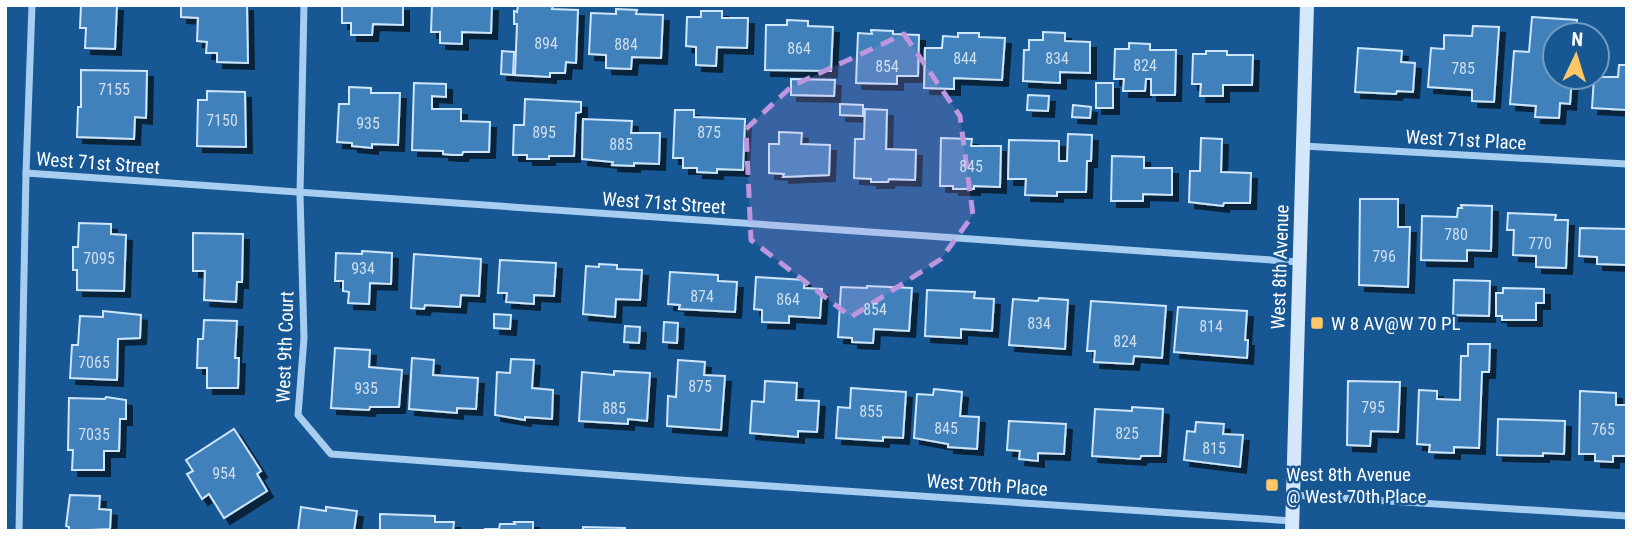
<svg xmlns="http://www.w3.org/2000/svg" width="1632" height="536" viewBox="0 0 1632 536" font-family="'Roboto Condensed',sans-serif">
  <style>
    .building { fill: #3f80bb; stroke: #cde6fc; stroke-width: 2; filter: url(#shadow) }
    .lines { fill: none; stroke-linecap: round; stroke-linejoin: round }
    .street { stroke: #a7cef1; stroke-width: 7 }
    .secondary { stroke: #d5e8fb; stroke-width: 14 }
    .marked { fill: #bd96df; fill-opacity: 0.2; stroke: #bd96df; stroke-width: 5; stroke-dasharray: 14 9; stroke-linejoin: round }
    .poi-dot { fill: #ffc766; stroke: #175793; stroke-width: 2.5 }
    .labels { text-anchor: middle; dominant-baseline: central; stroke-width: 5; stroke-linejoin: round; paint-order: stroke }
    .number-label { font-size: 16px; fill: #cfdfee }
    .street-label { font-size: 19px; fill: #fff; stroke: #175793 }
    .poi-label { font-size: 19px; fill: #fff; stroke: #175793; text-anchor: start }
  </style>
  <defs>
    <filter id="shadow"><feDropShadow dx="6" dy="6" stdDeviation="0" flood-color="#0009"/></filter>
  </defs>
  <rect width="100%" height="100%" fill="#175793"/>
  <g class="building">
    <path d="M81,5H117L115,49L85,48L86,28H80Z"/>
    <path d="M181,5H247L248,63L217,62V53H206L207,42L197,41L198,18L181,17Z"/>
    <path d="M342,5H403V25L373,24L372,35H351V23H342Z"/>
    <path d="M432,5H492L491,33L462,32V44L440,43V32H431Z"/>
    <path d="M518,5L553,6L552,9L578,10L576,63L566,62L565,73H550V77L515,75L517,24H514V11L517,12Z"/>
    <path d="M616,9L637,10L636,14L663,15L661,58L632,57L631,69L606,68V55L589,54L591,13L616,14Z"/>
    <path d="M701,11H722V18H748L747,48L717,47L716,66L696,65V47L686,46L687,17H701Z"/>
    <path d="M1532,17L1577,20L1576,26H1579L1578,35H1555V77H1572L1570,104L1560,103L1559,118L1535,117L1536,106L1510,104L1514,51L1529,52Z"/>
    <path d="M787,20L808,21V26L833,27L831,71L765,70L766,25H787Z"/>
    <path d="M1473,26L1499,27L1494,102L1472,101V90L1428,87L1431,48L1444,49V35L1472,36Z"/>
    <path d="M871,30L893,31V34L919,35L918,76H897V84L856,83L858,33L872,34Z"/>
    <path d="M1043,32L1065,33V41L1090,42V73L1060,72V83L1023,81L1024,50H1029V40H1043Z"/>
    <path d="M958,33H979V37L1005,38L1002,80L954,78V89L924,88L925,48H942L943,36L958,37Z"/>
    <path d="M1129,43L1150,44V50H1176L1175,95H1151V79H1146L1145,91H1123L1124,79H1114L1115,49H1129Z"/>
    <path d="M1358,48L1402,51L1401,62L1415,63L1413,92L1397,91L1396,94L1355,92Z"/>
    <path d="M502,51L514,52L513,75L501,74Z"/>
    <path d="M1206,51H1227V55H1253L1252,85H1223V96H1200L1201,84H1192L1193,54H1206Z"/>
    <path d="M1619,65H1627V110L1592,108L1594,77H1618Z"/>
    <path d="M81,70L147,71L146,118L135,117L134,139L77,137L78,107H81Z"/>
    <path d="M791,79L835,80L834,96L791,95Z"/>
    <path d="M414,83L446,84V97L432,96V109H461V121L490,122L489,152H463L462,155H453L443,154V151L412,150Z"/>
    <rect x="1096" y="83" width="17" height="25"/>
    <path d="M349,87L371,88V93H400L398,145L372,144V148L352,146V143L337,142L339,104H349Z"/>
    <path d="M207,91L245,92L246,147L197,146L198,100H207Z"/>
    <path d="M1028,95L1049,96L1048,111L1027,110Z"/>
    <path d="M525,99L581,102V112L576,113L574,156H549V159H527V155H513L514,125H524Z"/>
    <path d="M840,104L863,105V116L840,115Z"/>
    <path d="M1073,105L1091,107L1090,118L1072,117Z"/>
    <path d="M865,109L887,110L886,149L916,150L915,180L889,179L888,182H871V179L854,178L855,139H864Z"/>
    <path d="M675,110H694V117L745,119L743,170L717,169V173L697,172V168H683V158H673Z"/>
    <path d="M583,119L632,121L631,133H660L659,164L634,163V166L612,165L613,162L582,159Z"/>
    <path d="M779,132L802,133L801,144L830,145L829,175L783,177L784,174L769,173V144H779Z"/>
    <path d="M1068,134L1092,135L1091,161H1087L1086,192H1057V196L1025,195L1026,179H1008L1009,140L1059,141V161H1067Z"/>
    <path d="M941,138L972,139L971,146H1001L1000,187L974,186V189H953V186H940Z"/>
    <path d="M1201,138L1222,139L1221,172L1251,173L1250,203H1224L1223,206L1189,202L1190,171H1200Z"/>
    <path d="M1112,156L1144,157V168H1172V195L1143,194V201H1111Z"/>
    <path d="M1360,199H1398V227H1410L1408,287L1359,285Z"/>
    <path d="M1461,205L1492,206L1491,251L1467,250V261L1421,260L1422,216L1457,217L1458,208H1462Z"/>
    <path d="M1508,213L1556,215L1555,220H1568L1566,268L1536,267V256L1513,255L1514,230H1507Z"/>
    <path d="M79,223L111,224V234L126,235L124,291L77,290V270H73V247H78Z"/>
    <path d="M1580,228L1627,229V265L1597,264V257L1579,256Z"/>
    <path d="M193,233L243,234L242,282H237L236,302L204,300L205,271H193Z"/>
    <path d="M362,251L392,253L391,284L370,283L369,304L348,303L349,292L343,291V281H335L336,253L362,254Z"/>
    <path d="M414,254L481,259L479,296L461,295L460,307L425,305L424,309L411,308Z"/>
    <path d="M500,260L556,263L554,296L534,295V304L506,302L507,293H498Z"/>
    <path d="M599,264L617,265V269L642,270L640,300L616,299L615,317L583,314L586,266L599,267Z"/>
    <path d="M670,272L718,275V281L737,282L735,312L679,309L680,305L668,304Z"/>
    <path d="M756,277L805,280L804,288L822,289L820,318L789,316V323L762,322V310L754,309Z"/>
    <path d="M1454,280L1490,281L1489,316L1453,315Z"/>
    <path d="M867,286L912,288L909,331L874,329L873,343L852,342V338L838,337L841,287L867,288Z"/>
    <path d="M1503,288L1544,289V303H1536V320H1502V316H1496V293H1503Z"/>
    <path d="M927,290L975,292L974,298L994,299L992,331L961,329V338L925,336Z"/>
    <path d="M1039,298L1068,300L1065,349L1009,345L1013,299L1038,301Z"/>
    <path d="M1091,301L1166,306L1162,358L1134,356L1133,364L1094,362L1095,351H1087Z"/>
    <path d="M1178,307L1247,311L1245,340H1248L1247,358L1174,352Z"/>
    <path d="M103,311L141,315L140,338L118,339L117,380L70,378L72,345H78L80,316L103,317Z"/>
    <path d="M494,314L511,315L510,329L494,328Z"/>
    <path d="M204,320L237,321L235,358H239L238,388H207V368H197L198,339H203Z"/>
    <path d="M664,322L678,323L677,343L663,342Z"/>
    <path d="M625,326L640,327L639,343L624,342Z"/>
    <path d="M1468,344H1490L1489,372H1482L1479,448L1454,447V453L1429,452L1430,445L1417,444L1419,390L1437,391V399L1460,400L1461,356H1468Z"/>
    <path d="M335,348L370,350L369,367L402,370L399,407H370L369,410L331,408Z"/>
    <path d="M412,358L434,360L433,375L478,378L476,409L457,408V413L409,409Z"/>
    <path d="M511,359L534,360L532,388L553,390L552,419L525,417V420L495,415L497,372L510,373Z"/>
    <path d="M678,360L705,362L704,375L725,376L721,430L667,426L668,396L676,397Z"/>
    <path d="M614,371L650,373L647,421L628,419V424L579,421L582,372L614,375Z"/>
    <path d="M765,381L797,383L796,400L819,401L817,432L798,431V437L750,433L752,401L764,402Z"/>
    <path d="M1348,381L1400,382L1398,432L1371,431L1370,446L1347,445Z"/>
    <path d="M851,388L906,392L903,438L883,437V441L836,438L838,407L850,408Z"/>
    <path d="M934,389L962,392L960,416L979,417L977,449L948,447V444L914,438L917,394L933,395Z"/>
    <path d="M1580,391L1616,393V405H1627V456H1613V462L1595,461V454H1579Z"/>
    <path d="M106,397L126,400V419H120L119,451H104V470H72L73,450H68L69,398L105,399Z"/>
    <path d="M1132,407L1163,409L1160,456H1141L1140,459L1092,456L1095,409L1132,411Z"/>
    <path d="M1498,419L1565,421L1564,454L1543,453V456L1497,455Z"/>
    <path d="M1009,421L1066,424L1064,454L1038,453V461L1019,459L1020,451L1007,450Z"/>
    <path d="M1196,422L1224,424L1223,434L1243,435L1240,467L1184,460L1187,431L1195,432Z"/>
    <path d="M234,429L261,471L257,474L267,491L224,518L209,494L202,499L187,474L193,471L186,460Z"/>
    <path d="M70,495L100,496L99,509L111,510L110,529L69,531V527L66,526Z"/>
    <path d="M301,507L326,511V507L357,511L354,531H298Z"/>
    <path d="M380,514L435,516V522H454L453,531H380Z"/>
    <path d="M514,522H533V531H485V529H499L500,524H515Z"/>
    <path d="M583,527L625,528V531H569H583Z"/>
  </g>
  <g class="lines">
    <g class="street">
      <path d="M304,5L300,194L304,338L298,415L331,454L680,480L1293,521"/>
      <path d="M1303,146L1627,164"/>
      <path d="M26,173L1299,262"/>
      <path d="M1293,495L1627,516"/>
      <path d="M19,531L26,173L32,5"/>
    </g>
    <path class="secondary" d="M1292,531L1307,5"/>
  </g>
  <path class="marked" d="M904,34L960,116L973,215L941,259L851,317L751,240L746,129L792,86Z"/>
  <g class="poi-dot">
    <rect x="1310" y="316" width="14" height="14" rx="3.5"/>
    <rect x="1265" y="478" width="14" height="14" rx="3.5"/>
  </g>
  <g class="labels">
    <g class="number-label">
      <text x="546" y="43">894</text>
      <text x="626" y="44">884</text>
      <text x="799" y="48">864</text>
      <text x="965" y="58">844</text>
      <text x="1057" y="58">834</text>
      <text x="1145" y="65">824</text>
      <text x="887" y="66">854</text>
      <text x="1463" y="68">785</text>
      <text x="114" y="89">7155</text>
      <text x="222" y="120">7150</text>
      <text x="368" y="123">935</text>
      <text x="544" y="132">895</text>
      <text x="709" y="132">875</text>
      <text x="621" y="144">885</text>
      <text x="971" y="166">845</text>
      <text x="1456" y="234">780</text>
      <text x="1540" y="243">770</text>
      <text x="1384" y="256">796</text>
      <text x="99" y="258">7095</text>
      <text x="363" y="268">934</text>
      <text x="702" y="296">874</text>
      <text x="788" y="299">864</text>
      <text x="875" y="309">854</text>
      <text x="1039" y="323">834</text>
      <text x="1211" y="326">814</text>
      <text x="1125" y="341">824</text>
      <text x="94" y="362">7065</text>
      <text x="700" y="386">875</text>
      <text x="366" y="388">935</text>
      <text x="1373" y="407">795</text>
      <text x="614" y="408">885</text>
      <text x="871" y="411">855</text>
      <text x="946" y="428">845</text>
      <text x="1603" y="429">765</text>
      <text x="1127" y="433">825</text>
      <text x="94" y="434">7035</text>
      <text x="1214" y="448">815</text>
      <text x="224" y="473">954</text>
    </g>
    <g class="street-label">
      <text transform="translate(1466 140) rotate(3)">West 71st Place</text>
      <text transform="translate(98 163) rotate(4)">West 71st Street</text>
      <text transform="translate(664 203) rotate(4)">West 71st Street</text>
      <text transform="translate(1280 267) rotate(-88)">West 8th Avenue</text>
      <text transform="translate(285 347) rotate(-88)">West 9th Court</text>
      <text transform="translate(987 485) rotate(4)">West 70th Place</text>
    </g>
    <g class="poi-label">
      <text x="1331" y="323">W 8 AV@W 70 PL</text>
      <text x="1286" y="474">West 8th Avenue<tspan x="1286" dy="22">@ West 70th Place</tspan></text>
    </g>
  </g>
  <rect width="1632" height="536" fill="none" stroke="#ffffff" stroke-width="14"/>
  <g transform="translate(1576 56) rotate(4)"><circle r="33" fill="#175793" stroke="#749abe" stroke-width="2"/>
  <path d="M0-5L12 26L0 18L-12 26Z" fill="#ffc766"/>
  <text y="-10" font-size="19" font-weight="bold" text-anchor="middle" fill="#ffffff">N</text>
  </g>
</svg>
